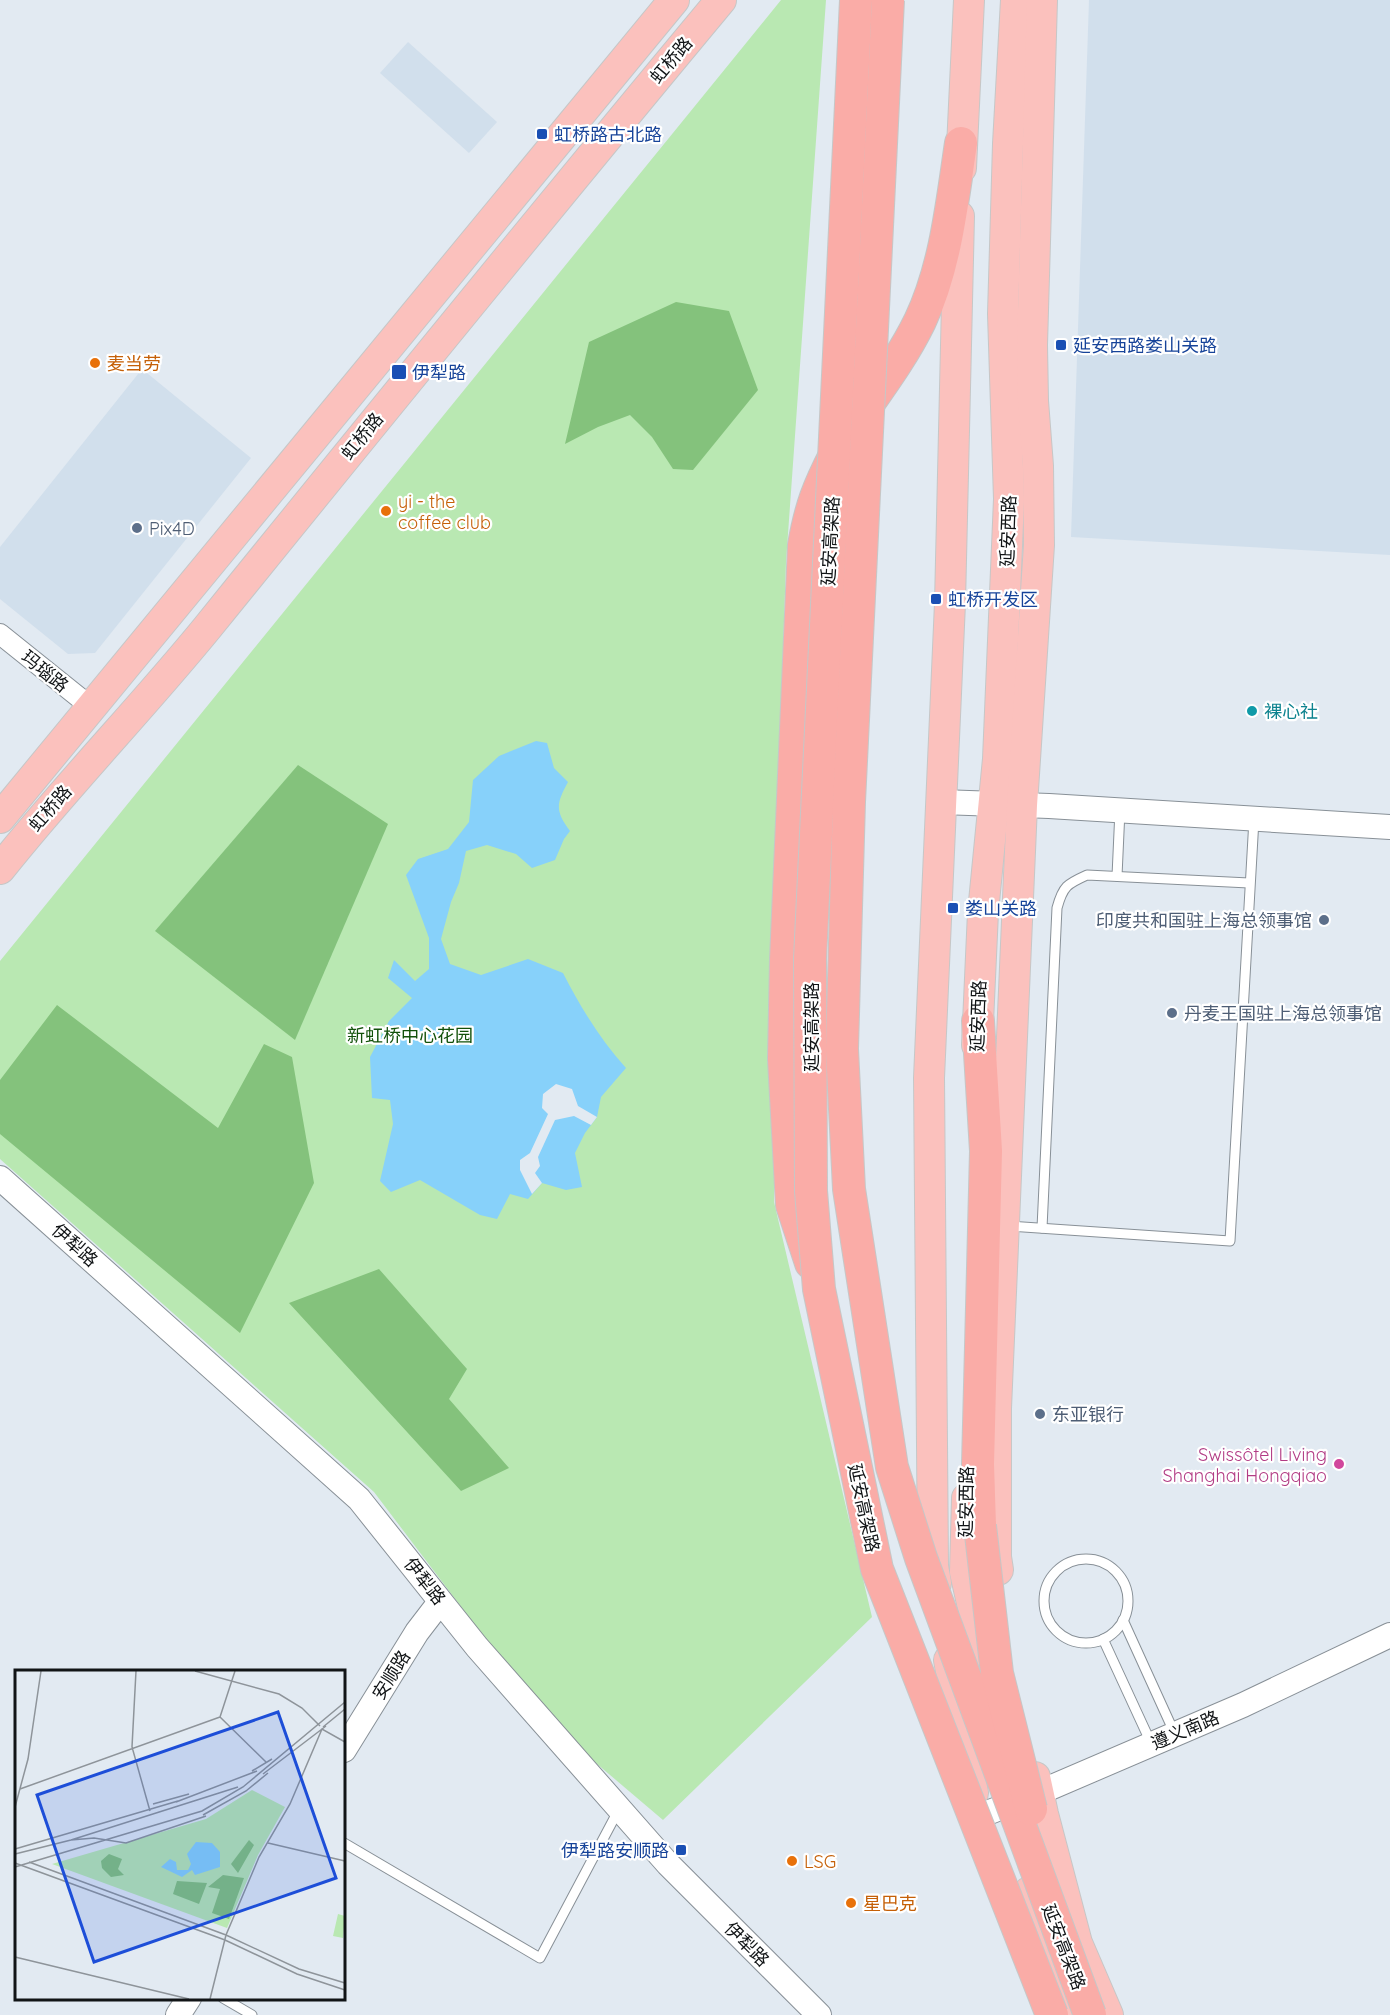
<svg xmlns="http://www.w3.org/2000/svg" width="1390" height="2015" viewBox="0 0 1390 2015" font-family="Quicksand,'Noto Sans SC',sans-serif">
  <style>
    .built { fill: #d1dfec }
    .green { fill: #b9e8b2 }
    .forest { fill: #84c27c }
    .water { fill: #87d1fa }
    .pier { fill: #e2eaf2 }
    .lines { fill: none; stroke-linecap: round; stroke-linejoin: round }
    .service-casing { stroke: #889097; stroke-width: 11 }
    .minor-casing { stroke: #889097; stroke-width: 22 }
    .tertiary-casing { stroke: #889097; stroke-width: 26 }
    .primary-casing { stroke: #c6c7c7; stroke-width: 32 }
    .trunk-casing { stroke: #c6c7c7; stroke-width: 34 }
    .service { stroke: #fff; stroke-width: 9 }
    .minor { stroke: #fff; stroke-width: 20 }
    .tertiary { stroke: #fff; stroke-width: 24 }
    .primary { stroke: #fbc1bd; stroke-width: 30 }
    .trunk { stroke: #faaca7; stroke-width: 32 }
    .trunk-bridge-casing { stroke: #c6c7c7; stroke-width: 34; stroke-linecap: butt }
    .trunk-bridge { stroke: #faaca7; stroke-width: 32 }
    .transit-dot { fill: #1a4fb4; stroke: #fff; stroke-width: 2 }
    .food-dot { fill: #e8710a; stroke: #fff; stroke-width: 2 }
    .service-dot { fill: #5c6f8a; stroke: #fff; stroke-width: 2 }
    .culture-dot { fill: #0f9aa8; stroke: #fff; stroke-width: 2 }
    .hotel-dot { fill: #d1479c; stroke: #fff; stroke-width: 2 }
    .labels { text-anchor: middle; dominant-baseline: central; stroke-width: 4.5; stroke-linejoin: round; paint-order: stroke }
    .street-label { font-size: 18px; fill: #111416; stroke: #fff }
    .transit-label { font-size: 18px; fill: #164399; stroke: #fff; text-anchor: start }
    .food-label { font-size: 18px; fill: #c56008; stroke: #fff; text-anchor: start }
    .service-label { font-size: 18px; fill: #4e5e75; stroke: #fff; text-anchor: start }
    .culture-label { font-size: 18px; fill: #0d838f; stroke: #fff; text-anchor: start }
    .park-label { font-size: 18px; fill: #12510a; stroke: #fff }
    .hotel-label { font-size: 18px; fill: #b23c85; stroke: #fff; text-anchor: end }
    .inset-road { fill: none; stroke: #8e949a; stroke-width: 1.5 }
    .view { fill: #1d4ed8; fill-opacity: 0.15; stroke: #1d4ed8; stroke-width: 3 }
    .inset-edge { fill: none; stroke: #111416; stroke-width: 3 }
  </style>
  <rect width="100%" height="100%" fill="#e2eaf2"/>
  <g class="built">
    <path d="M1089,0H1390V555L1071,537Z"/>
    <path d="M408,42L497,122L469,153L380,73Z"/>
    <path d="M142,369L251,458L95,653L68,654L0,599V547Z"/>
  </g>
  <path class="green" d="M781,0H826L786,562L775,888L774,1202L872,1617L663,1820L550,1724L374,1492L0,1159V961Z"/>
  <g class="forest">
    <path d="M676,302L729,311L758,390L693,470L673,469L652,437L630,415L598,427L565,444L589,342Z"/>
    <path d="M298,765L388,824L295,1040L155,931Z"/>
    <path d="M57,1005L218,1128L264,1044L292,1057L314,1183L240,1333L0,1134V1080Z"/>
    <path d="M379,1269L467,1369L449,1399L509,1468L461,1491L289,1303Z"/>
  </g>
  <path class="water" d="M536,741L547,743L554,768L568,782C556,804 555,811 570,831L564,839L555,860L532,868L516,854L487,845L466,851L459,883L451,902L441,939L450,964L481,975L528,959L563,973C581,1008 600,1039 626,1068L601,1097L597,1117L585,1133L575,1153L582,1187L566,1190L542,1183L528,1199L510,1194L497,1219L480,1215L420,1180L391,1192L380,1181L393,1124L390,1100L372,1098L370,1057L389,1021L412,998L388,978L394,960L415,981L429,969V938L406,875L418,859L448,849L469,822L473,780L499,756Z"/>
  <path class="pier" d="M556,1084L572,1089L578,1106L597,1117L591,1125L574,1116L555,1120L538,1157L540,1166L535,1173L542,1183L532,1194L520,1170V1160L530,1153L548,1114L542,1108L543,1094Z"/>
  <g class="lines">
    <defs>
      <g id="service">
        <path d="M1117,876L1120,810"/>
        <path d="M1008,1226L1230,1241L1254,819"/>
        <path d="M1042,1228L1057,908C1063,886 1067,884 1087,875L1249,883"/>
        <circle cx="1086" cy="1601" r="42"/>
        <path d="M1123,1620L1174,1732"/>
        <path d="M1103,1639L1151,1743"/>
        <path d="M344,1843L540,1958L618,1811"/>
        <path d="M223,1998L252,2015"/>
      </g>
      <path id="minor" d="M0,634L91,707"/>
      <g id="tertiary">
        <path d="M941,802L1049,806L1390,827"/>
        <path d="M0,1178L359,1499L477,1647L668,1864L819,2015"/>
        <path d="M344,1750L417,1632L440,1602"/>
        <path d="M977,1817L1038,1793L1243,1705L1390,1635"/>
        <path d="M178,2015L189,1998"/>
      </g>
      <g id="primary">
        <path d="M961,168L969,0"/>
        <path d="M0,818L674,0"/>
        <path d="M0,869C66,786 140,710 207,628C377,418 548,208 721,0"/>
        <path d="M977,1045L983,912L998,759L1009,499L1003,314L1008,144L1016,0"/>
        <path d="M967,1498L965,1572L983,1652"/>
        <path d="M998,1570L996,1557V1408L1022,805L1039,545L1038,466L1033,401L1032,345L1042,0"/>
        <path d="M936,1583L933,1566L929,1078L950,603L959,216"/>
        <path d="M949,1660L973,1793"/>
        <path d="M1035,1777L1043,1814L1077,1943L1108,2015"/>
        <path d="M1029,1892L1071,2015"/>
      </g>
      <g id="trunk">
        <path d="M861,414C882,384 904,354 920,321C946,266 952,203 961,143"/>
        <path d="M978,1021L986,1151L978,1464L980,1526"/>
        <path d="M811,1263L792,1205L784,1059L786,960L804,545C811,506 818,488 836,453"/>
      </g>
    </defs>
    <use href="#service" class="service-casing"/>
    <use href="#minor" class="minor-casing"/>
    <use href="#tertiary" class="tertiary-casing"/>
    <use href="#primary" class="primary-casing"/>
    <use href="#trunk" class="trunk-casing"/>
    <use href="#service" class="service"/>
    <use href="#minor" class="minor"/>
    <use href="#tertiary" class="tertiary"/>
    <use href="#primary" class="primary"/>
    <use href="#trunk" class="trunk"/>
    <defs>
      <g id="trunk-bridge">
        <path d="M856,0L810,959L811,1191L819,1289L877,1569L1052,2015"/>
        <path d="M888,0L849,802L842,1049L849,1189L892,1467L921,1558L1090,2015"/>
        <path d="M980,1526L997,1673L1031,1809"/>
      </g>
    </defs>
    <use href="#trunk-bridge" class="trunk-bridge-casing"/>
    <use href="#trunk-bridge" class="trunk-bridge"/>
  </g>
  <g class="transit-dot">
    <rect x="536" y="128" width="12" height="12" rx="3"/>
    <rect x="1055" y="339" width="12" height="12" rx="3"/>
    <rect x="391" y="364" width="16" height="16" rx="3"/>
    <rect x="930" y="593" width="12" height="12" rx="3"/>
    <rect x="947" y="902" width="12" height="12" rx="3"/>
    <rect x="675" y="1844" width="12" height="12" rx="3"/>
  </g>
  <g class="food-dot">
    <circle cx="95" cy="363" r="6"/>
    <circle cx="386" cy="511" r="6"/>
    <circle cx="792" cy="1861" r="6"/>
    <circle cx="851" cy="1903" r="6"/>
  </g>
  <g class="service-dot">
    <circle cx="137" cy="528" r="6"/>
    <circle cx="1324" cy="920" r="6"/>
    <circle cx="1172" cy="1013" r="6"/>
    <circle cx="1040" cy="1414" r="6"/>
  </g>
  <circle class="culture-dot" cx="1252" cy="711" r="6"/>
  <circle class="hotel-dot" cx="1339" cy="1464" r="6"/>
  <g class="labels">
    <g class="street-label">
      <text transform="translate(671 60) rotate(-50)">虹桥路</text>
      <text transform="translate(362 436) rotate(-51)">虹桥路</text>
      <text transform="translate(1008 531) rotate(-88)">延安西路</text>
      <text transform="translate(830 541) rotate(-87)">延安高架路</text>
      <text transform="translate(45 671) rotate(39)">玛瑙路</text>
      <text transform="translate(50 808) rotate(-49)">虹桥路</text>
      <text transform="translate(978 1016) rotate(-88)">延安西路</text>
      <text transform="translate(811 1027) rotate(-90)">延安高架路</text>
      <text transform="translate(75 1245) rotate(42)">伊犁路</text>
      <text transform="translate(966 1502) rotate(-89)">延安西路</text>
      <text transform="translate(864 1508) rotate(78)">延安高架路</text>
      <text transform="translate(425 1581) rotate(52)">伊犁路</text>
      <text transform="translate(391 1675) rotate(-58)">安顺路</text>
      <text transform="translate(1185 1730) rotate(-23)">遵义南路</text>
      <text transform="translate(747 1944) rotate(45)">伊犁路</text>
      <text transform="translate(1064 1947) rotate(69)">延安高架路</text>
    </g>
    <g class="transit-label">
      <text x="554" y="134">虹桥路古北路</text>
      <text x="1073" y="345">延安西路娄山关路</text>
      <text x="412" y="372">伊犁路</text>
      <text x="948" y="599">虹桥开发区</text>
      <text x="965" y="908">娄山关路</text>
      <text x="669" y="1850" text-anchor="end">伊犁路安顺路</text>
    </g>
    <g class="food-label">
      <text x="107" y="363">麦当劳</text>
      <text x="398" y="501">yi - the<tspan x="398" dy="21">coffee club</tspan></text>
      <text x="804" y="1861">LSG</text>
      <text x="863" y="1903">星巴克</text>
    </g>
    <g class="service-label">
      <text x="149" y="528">Pix4D</text>
      <text x="1312" y="920" text-anchor="end">印度共和国驻上海总领事馆</text>
      <text x="1184" y="1013">丹麦王国驻上海总领事馆</text>
      <text x="1052" y="1414">东亚银行</text>
    </g>
    <g class="culture-label">
      <text x="1264" y="711">裸心社</text>
    </g>
    <g class="park-label">
      <text x="410" y="1035">新虹桥中心花园</text>
    </g>
    <g class="hotel-label">
      <text x="1327" y="1454">Swissôtel Living<tspan x="1327" dy="21">Shanghai Hongqiao</tspan></text>
    </g>
  </g>
  <g transform="translate(15 1670)">
    <rect width="330" height="330" fill="#e2eaf2"/>
    <path d="M237,120L270,137L243,185L212,258L37,194L191,149ZM323,244L330,246L328,268L318,266Z" fill="#b9e8b2"/>
    <path d="M234,170L239,175L223,203L216,194ZM94,184L107,189L103,199L109,205L96,207L87,198L86,191ZM208,205L229,208L214,249L197,243L205,219L193,217ZM162,211L192,213L184,234L158,224Z" fill="#84c27c"/>
    <path d="M181,172L197,173L205,182V197L180,205L177,200L167,207L146,197L155,189L161,192L162,200H173L176,194L172,184Z" fill="#87d1fa"/>
    <path class="inset-road" d="M121,1L117,77L135,141M180,1L264,24L287,38L305,56M205,47L251,92M205,47L220,1M308,57L330,39M237,101L257,89M248,104L311,56M5,119L205,47M161,132L242,101M138,134L174,124M0,137L13,89L26,1M188,145L231,121L253,103M56,170L79,168L111,173L191,146M253,173L330,191M0,179L163,131M0,184L56,170L223,117M14,192L211,265L284,299L330,313M0,193L210,270L282,304L330,320M0,197L187,141L228,117L330,32M0,287L174,329M195,329L211,265L244,187L275,134L307,59L330,72"/>
    <path class="view" d="M263,42L321,208L79,292L22,125Z"/>
    <rect width="330" height="330" class="inset-edge"/>
  </g>
</svg>
